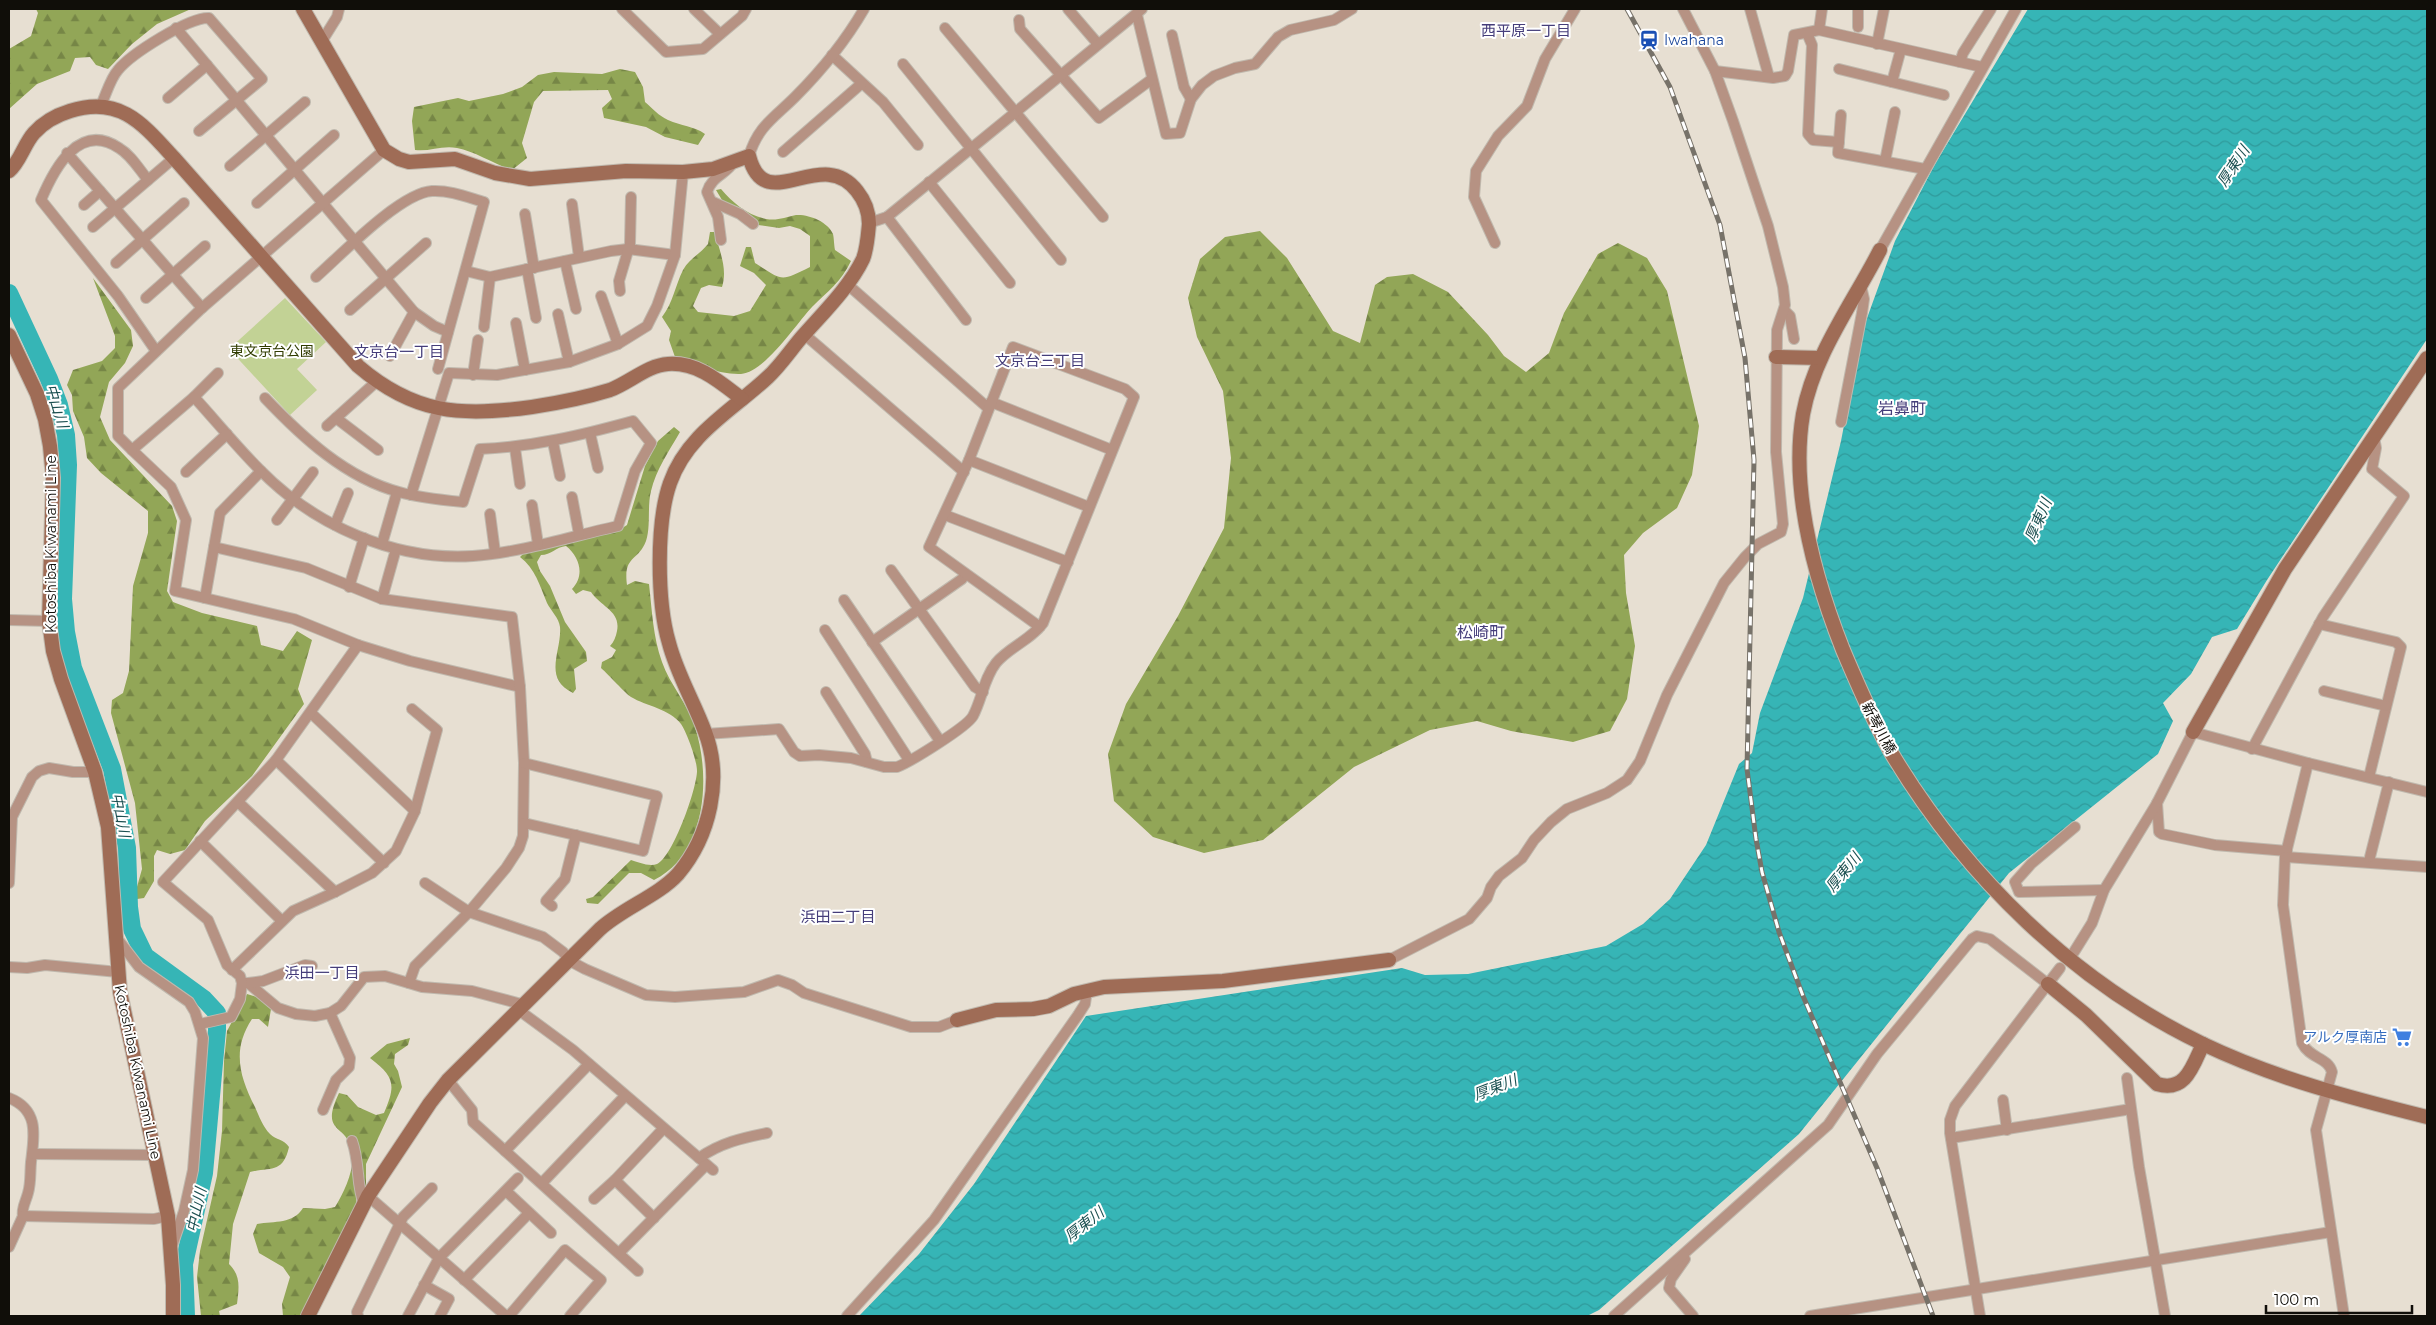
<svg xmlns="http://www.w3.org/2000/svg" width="2436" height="1325" viewBox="0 0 2436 1325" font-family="Montserrat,'Noto Sans JP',sans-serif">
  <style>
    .forest { fill: url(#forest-firs) }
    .park { fill: #c2d295 }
    .water { fill: url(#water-waves) }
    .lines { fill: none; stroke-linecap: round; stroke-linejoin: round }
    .river { stroke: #36b5b6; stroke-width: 18 }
    .street-casing { stroke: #c0b9ae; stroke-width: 12 }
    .secondary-casing { stroke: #c0b9ae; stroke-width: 16 }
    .street { stroke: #b69283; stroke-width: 10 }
    .secondary { stroke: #9f6c56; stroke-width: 14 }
    .rail-casing { stroke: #777269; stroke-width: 5 }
    .rail { stroke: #fff; stroke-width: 3; stroke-dasharray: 9; stroke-linecap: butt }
    .labels { text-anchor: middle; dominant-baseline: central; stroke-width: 4; stroke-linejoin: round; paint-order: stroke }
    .transit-label { font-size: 14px; fill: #164399; stroke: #fff; text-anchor: start }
    .park-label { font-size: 14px; fill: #303c00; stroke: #fff }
    .street-label { font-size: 14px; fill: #100e09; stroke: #fff }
    .shop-label { font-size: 14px; fill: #366cbe; stroke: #fff; text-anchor: end }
    .neighbourhood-label { font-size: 15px; fill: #453d7a; stroke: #fff }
    .water-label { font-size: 15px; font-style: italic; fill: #1c5051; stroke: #fff }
    .quarter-label { font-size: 16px; fill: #453d7a; stroke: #fff }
  </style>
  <defs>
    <pattern id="forest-firs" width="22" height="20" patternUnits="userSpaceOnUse" patternTransform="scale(1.25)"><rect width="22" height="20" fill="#92a657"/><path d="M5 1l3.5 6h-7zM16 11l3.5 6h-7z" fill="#768646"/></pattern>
    <pattern id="water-waves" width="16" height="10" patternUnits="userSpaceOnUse" patternTransform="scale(1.25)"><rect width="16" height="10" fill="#36b5b6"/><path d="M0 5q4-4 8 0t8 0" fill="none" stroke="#2f9a9b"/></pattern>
  </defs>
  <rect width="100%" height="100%" fill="#e7dfd2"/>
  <g class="forest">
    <path d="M36,9H191L157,24L132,44L108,69L96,65L90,57L75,58L70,71L37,84L9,109V49L31,36L38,13Z"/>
    <path d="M620,69L635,72L643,87L645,102C652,108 659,116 668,120C681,126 694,126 705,134L698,145L665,137L646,127L604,118L602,108L612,99L608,90L543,91L534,102L522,143L527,158L512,170C494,164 474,151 457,148C442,145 429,152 415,150L412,121L414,107L458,98L469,101L503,94L522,87L538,75L554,72L602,74Z"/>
    <path d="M721,189C733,203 747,215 766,219C778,221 785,217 796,215C809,214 828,222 833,234C834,238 834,245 835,250L851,261C842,281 827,292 812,307C796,324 765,372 741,374C719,375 695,364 675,357L669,340L671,331L662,317C673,303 675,286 683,270C689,259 700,254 708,244L710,232H715C719,251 728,268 722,287L709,285L701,288L693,306L698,312L734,316L750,311L766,285L754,273L740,266L746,247H751L755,263C783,281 780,282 810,267V236L800,229L790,226L779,228L758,225L722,200L716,190Z"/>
    <path d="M1260,231L1287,258L1333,331L1360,343L1375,285L1387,277L1413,274L1448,292L1488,335L1504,356L1526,372L1549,353L1564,313L1598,254L1618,243L1647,258L1667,291L1699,426L1692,475L1677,508L1643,533L1624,555L1626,593L1635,646L1627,699L1610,731L1573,742L1511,731L1477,721L1430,730L1354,767L1263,840L1204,853L1153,837L1114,801L1108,754L1126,704L1178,616L1224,528L1231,458L1223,391L1197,337L1188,298L1200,259L1225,237Z"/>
    <path d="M93,278L131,330L133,346L125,363L109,382L100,417L110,440L172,506L177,521L167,591L173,602L202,613L257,626L261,645L283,651L297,631L312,640L298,689L304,704L252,776L205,821L185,850L170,854L157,850L154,856V881L144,898L137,899L135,894L142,869L135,803L111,713L112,700L123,693L129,671L133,586L148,533V511L101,473L87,458L84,437L73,411L72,395L67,385L73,370L102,361L115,348V336Z"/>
    <path d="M674,427L680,432C669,451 656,470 651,491C647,507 651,526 646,541C638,562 623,555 627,585L635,581L649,584C652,610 653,637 662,662C670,685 688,704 695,727C711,776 707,854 654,880L641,873H629L598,904L587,903L586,899L593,897L631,860C638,862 649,867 657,864C673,857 697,788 697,771C697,760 687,733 681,724C670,709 646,706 631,697C625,693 609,675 601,668L602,662L612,657L616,650L610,646C614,642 616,636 617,631C621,611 601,607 591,592L583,590L576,594L572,589C585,576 580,557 566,546C556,547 551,555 541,555L537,562L540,571L550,586L565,622L586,652L587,661L574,669L576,689L573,693C542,678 562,651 560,627C559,618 551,611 547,603C540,586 535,568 520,557L527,550L616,532L627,525L645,466L658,441Z"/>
    <path d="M247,994L257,997L271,1009L268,1027L259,1019H252C232,1049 239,1076 255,1107C259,1116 263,1127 270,1134C276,1140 284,1139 289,1147C283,1173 272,1167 250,1172L233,1224L229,1264C241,1276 239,1287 237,1304L219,1311L220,1316H201L197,1277L200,1251L217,1176L222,1131L224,1061L227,1031Z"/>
    <path d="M410,1038L408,1045L395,1054L394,1064L398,1071L402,1087L366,1164V1187L356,1194L357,1211L303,1316H283L282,1304L290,1277L283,1267L259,1253L253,1234L257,1224C275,1221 293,1224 303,1208L325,1209L335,1207C344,1192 355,1170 352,1151C347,1123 319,1135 339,1093L347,1095L358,1107L376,1115L384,1113C396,1085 395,1077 370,1058L387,1044Z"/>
  </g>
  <path class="park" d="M285,298L326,342L297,369L317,390L290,415L229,349Z"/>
  <path class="water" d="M2028,9H2427V339L2267,580L2237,629L2212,637L2191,674L2163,703L2173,721L2158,754L2009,873L1799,1134L1599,1310L1587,1316H859L919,1254L974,1184L1086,1016L1402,968L1425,975L1468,974L1606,946L1643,924L1670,899L1706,845L1739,764L1752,753L1760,713L1803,598L1841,441L1862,332L1895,241L1935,164Z"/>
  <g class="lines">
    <path class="river" d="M9,293L49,379L59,405L66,435L68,465L63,599L66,632L73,668L112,769L127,848L129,907L132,929L145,956L204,999L217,1013V1030L204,1173L184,1264L186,1316"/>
    <defs>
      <g id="street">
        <path d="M622,9L666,52L703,49L742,16L746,9"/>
        <path d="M694,9L720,34"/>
        <path d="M1068,9L1098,44"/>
        <path d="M1750,9L1769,77"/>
        <path d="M1137,15L1166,134L1180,133L1191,99L1202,85L1214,76L1235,68L1255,64L1278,37L1290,30L1334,20L1352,9"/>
        <path d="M1019,20L1020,29L1099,118L1152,79"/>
        <path d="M1858,27V9"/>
        <path d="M176,28L414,312L434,326L448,332"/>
        <path d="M945,28L1103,217"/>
        <path d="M1819,30L1822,9"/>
        <path d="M1807,33L1812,45L1808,134L1813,140L1839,142"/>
        <path d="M1172,35L1184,87L1191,99"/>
        <path d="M322,41L337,17L339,9"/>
        <path d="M1877,44L1884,9"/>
        <path d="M832,55L883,102L918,145"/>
        <path d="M1960,62L1963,53L1991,9"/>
        <path d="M903,64L1061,260"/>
        <path d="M1839,69L1944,95"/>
        <path d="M1715,71L1773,78L1785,76L1788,71L1794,35L1819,30L1982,67"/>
        <path d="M1892,82L1901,49"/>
        <path d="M168,98L207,65"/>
        <path d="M101,105C106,95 110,79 118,70C131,54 189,17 209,18L262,79L199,131"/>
        <path d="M1841,115L1838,153L1925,169"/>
        <path d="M783,152L861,84"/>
        <path d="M67,153L202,308"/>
        <path d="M749,156C758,126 774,118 795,97C821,71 846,40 864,9"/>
        <path d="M1885,161L1895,112"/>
        <path d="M230,166L305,102"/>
        <path d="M148,180C139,169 131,155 119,148C79,121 54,169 41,200L118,296L156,351"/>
        <path d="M929,182L1010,283"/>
        <path d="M713,202L740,214L753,224"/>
        <path d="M257,203L334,135"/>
        <path d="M572,204L579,257"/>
        <path d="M84,205L100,191"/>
        <path d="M525,214L534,268"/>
        <path d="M887,217L966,320"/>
        <path d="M869,223L887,217L1142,9"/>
        <path d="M93,227L174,158"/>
        <path d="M721,240L718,217L707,192C712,176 725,175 733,163"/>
        <path d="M1495,243L1474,197L1476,171L1498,136L1527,106L1545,59L1575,9"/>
        <path d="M1880,250L2016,9"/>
        <path d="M565,261L576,309"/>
        <path d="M116,263L184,203"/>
        <path d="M527,269L536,318"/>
        <path d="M466,271L490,277L611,251L628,249L675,255"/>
        <path d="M316,277C341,255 400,193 432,191C450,190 467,197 484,202L438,369"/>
        <path d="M847,284L988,408"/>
        <path d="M620,291L619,281L630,244L631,197"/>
        <path d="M601,296L618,344"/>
        <path d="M146,298L205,246"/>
        <path d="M350,310L426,243"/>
        <path d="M1784,310L1790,316L1794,339"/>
        <path d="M558,314L569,362"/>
        <path d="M516,323L525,370"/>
        <path d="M484,327L490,277"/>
        <path d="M804,334L964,472"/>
        <path d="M390,356L414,312"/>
        <path d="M218,373L194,397L132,450L171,487L186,520L175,591L294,619L358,645L410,661L520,687"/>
        <path d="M473,375L478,340"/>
        <path d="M194,397C216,421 237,447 260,470C315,526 395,561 473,556C518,553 573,536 618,526L635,471L651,443L633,421C582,435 533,447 480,449L463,502C442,500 420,498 399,492C346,478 302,437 265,398"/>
        <path d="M991,402L1112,450"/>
        <path d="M336,418L378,450"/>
        <path d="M1841,422L1862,313L1864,299L1861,286"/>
        <path d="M327,426L376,382"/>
        <path d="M590,433L598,468"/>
        <path d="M553,442L560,476"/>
        <path d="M515,448L520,484"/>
        <path d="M132,450L118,436V388L202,308L384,150"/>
        <path d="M969,460L1089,507"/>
        <path d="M186,472L227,434"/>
        <path d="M411,495L449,373L497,375L569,362L618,344L647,326L657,306L675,255L683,172"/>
        <path d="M572,497L579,534"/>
        <path d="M532,505L538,544"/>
        <path d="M490,514L495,552"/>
        <path d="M945,515L1068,562"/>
        <path d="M277,520L313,472"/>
        <path d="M335,525L348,493"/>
        <path d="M382,544L397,492"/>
        <path d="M214,547L306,568L382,599L512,617L520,687L524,763L523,836L519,848L506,868L469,912L415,966L409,983"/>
        <path d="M891,570L975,687L983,692"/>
        <path d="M349,587L364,538"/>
        <path d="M205,598L220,513L261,471"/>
        <path d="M382,599L396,549"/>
        <path d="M844,600L940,741"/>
        <path d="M9,620L49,621"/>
        <path d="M2319,624L2396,642L2401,647L2369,777"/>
        <path d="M825,630L909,760"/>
        <path d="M872,642L962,579L965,574"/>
        <path d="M2324,691L2386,706"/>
        <path d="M826,692L865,754L867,762"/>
        <path d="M311,713L415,811"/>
        <path d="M706,734L779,729L794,752L800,756L819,755L851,758L884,767H897C910,762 967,727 973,716C982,699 984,678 996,663C1009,647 1031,640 1043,623L1134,397L1125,389L1013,347L969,460L929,547L1040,627"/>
        <path d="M2252,749L2323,617L2404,496L2372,469L2376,448L2374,437"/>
        <path d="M276,760L384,863"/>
        <path d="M524,763L657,796L643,851L524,823"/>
        <path d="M2308,763L2285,857L2283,905L2302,1043C2310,1059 2328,1057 2332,1072L2316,1130L2344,1316"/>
        <path d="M238,802L335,892"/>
        <path d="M2157,803L2159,832L2162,834L2215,845L2287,851"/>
        <path d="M2075,827L2031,864L2015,882L2019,892L2104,890"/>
        <path d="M200,841L281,920"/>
        <path d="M2285,857L2427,867"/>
        <path d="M2370,857L2389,782"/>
        <path d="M9,883L12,817L32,777L39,771L49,768L73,772H95"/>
        <path d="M425,883L469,912L543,937L563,952L570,961L585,969L646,995L675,997L744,992L778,980L792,985L804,993L911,1027H939L957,1020"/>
        <path d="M552,906L546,901L565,879L576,835"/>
        <path d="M116,937L139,967L189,1002L195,1012L203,1038L193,1170L184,1211L172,1246"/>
        <path d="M2074,952L2092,923L2104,890L2157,803L2193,732L2308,763L2427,792"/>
        <path d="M1389,960L1469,919L1487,898L1491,887L1499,876L1522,858L1534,840L1551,822L1567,809L1607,793L1627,780L1640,761L1667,695L1724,583L1745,557L1758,544L1781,532L1783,524L1776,452L1777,330L1785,305L1783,287L1768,226L1733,121L1715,71L1683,9"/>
        <path d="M9,967L27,968L45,965L118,972"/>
        <path d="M232,970L293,911L335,892L372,873L396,851L415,811L437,730L412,709"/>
        <path d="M242,983H248L278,1008L296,1014L315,1016L330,1013L341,1006L364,977L385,976L422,987L472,991L525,1005"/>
        <path d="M248,983L263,981L305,965L312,966"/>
        <path d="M520,1011L573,1050L713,1170"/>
        <path d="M200,1024L231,1017L240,999L242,983L240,976L227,965L208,920L163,882L276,760L358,645"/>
        <path d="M2127,1078L2139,1167L2165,1316"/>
        <path d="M448,1080L472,1110L473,1122L638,1271"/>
        <path d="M9,1098C40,1110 34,1137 31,1162C30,1173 31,1183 28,1193C26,1201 21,1209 23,1216L9,1247"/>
        <path d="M2003,1100L2007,1130"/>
        <path d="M323,1110L336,1080L349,1067L350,1058L330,1013"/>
        <path d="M1951,1138L2125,1110"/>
        <path d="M352,1141C360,1163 356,1185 364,1204"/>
        <path d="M505,1151L589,1064"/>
        <path d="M33,1154L155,1155"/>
        <path d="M699,1158C720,1143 742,1138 767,1133"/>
        <path d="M615,1180L654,1218"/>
        <path d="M542,1183L625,1096"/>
        <path d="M506,1191L551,1233"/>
        <path d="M368,1196L506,1316"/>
        <path d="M594,1199L615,1180L663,1129"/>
        <path d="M23,1216L154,1219L168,1216"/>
        <path d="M619,1253L706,1165"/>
        <path d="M1685,1259L1671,1279L1669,1288L1693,1316"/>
        <path d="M464,1280L529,1213"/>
        <path d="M424,1285L449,1299L440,1316"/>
        <path d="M358,1316L357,1312L403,1217L432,1188"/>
        <path d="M408,1316L439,1258L518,1178"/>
        <path d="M509,1316L565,1250L601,1280L570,1316"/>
        <path d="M847,1316L934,1220L1078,1015L1085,1004L1087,990"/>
        <path d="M1614,1316L1828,1125L1877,1054L1972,939L1977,936L1990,939L2048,984"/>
        <path d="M1810,1316L2331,1232"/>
        <path d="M1980,1316L1950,1133V1120L1955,1106L2060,968"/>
      </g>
      <g id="secondary">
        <path d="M303,9L384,150L399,159L409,162L455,159L495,173L530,179L626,171L683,172L713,169L749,156C765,219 821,144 857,191C865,201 869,212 869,224C868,235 867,249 863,259C849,288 822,314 801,338C790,351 780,366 768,377C733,410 687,434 670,483C656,523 657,602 669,643C677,674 694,702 705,732C723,779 710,836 678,874C658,896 623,908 600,929L448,1080L430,1103L368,1196L308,1316"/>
        <path d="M9,171C20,162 24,144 34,133C43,123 57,115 70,111C120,95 143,124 174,158L358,366C414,414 461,417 532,407C558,403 584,398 610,390C629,383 648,365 668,364C698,362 720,382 742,399"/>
        <path d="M1880,250C1853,303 1814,354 1803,414C1790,490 1815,579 1843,650C1858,685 1873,721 1892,754C1966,877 2074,982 2203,1044C2274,1078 2351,1098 2427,1117"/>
        <path d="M9,335L37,394L45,419L50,446L53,478L49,621L53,651L61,679L95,772L108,827L120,992L168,1216L173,1285V1316"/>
        <path d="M1776,357L1820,358"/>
        <path d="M2193,732L2285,569L2427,358"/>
        <path d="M2048,984L2086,1015L2157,1084C2186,1093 2193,1065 2203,1044"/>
        <path d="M957,1020L996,1010L1033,1009L1049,1006L1074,994L1104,987L1223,981L1389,960"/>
      </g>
    </defs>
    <use href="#street" class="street-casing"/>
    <use href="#secondary" class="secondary-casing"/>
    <use href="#street" class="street"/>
    <use href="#secondary" class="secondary"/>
    <defs>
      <path id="rail" d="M1627,9L1670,87L1720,225L1745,358L1754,460L1747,769L1756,839L1762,872L1779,932L1803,996L1877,1168L1933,1316"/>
    </defs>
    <use href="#rail" class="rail-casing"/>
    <use href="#rail" class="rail"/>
  </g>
  <defs>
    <symbol id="station-bare" viewBox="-9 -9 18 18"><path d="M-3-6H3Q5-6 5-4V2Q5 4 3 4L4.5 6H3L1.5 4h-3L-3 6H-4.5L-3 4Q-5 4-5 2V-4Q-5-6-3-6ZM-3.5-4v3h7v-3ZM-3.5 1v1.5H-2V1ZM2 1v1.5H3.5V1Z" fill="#1a4fb4" stroke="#fff" stroke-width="2.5" paint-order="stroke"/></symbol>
    <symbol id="supermarket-bare" viewBox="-9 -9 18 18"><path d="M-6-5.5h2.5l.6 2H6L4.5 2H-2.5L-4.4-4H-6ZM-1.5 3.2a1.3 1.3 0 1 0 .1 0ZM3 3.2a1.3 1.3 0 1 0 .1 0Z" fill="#3f7fe0" stroke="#fff" stroke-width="2.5" paint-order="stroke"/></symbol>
  </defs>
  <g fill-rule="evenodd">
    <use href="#station-bare" x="1635" y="26" width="28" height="28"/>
    <use href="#supermarket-bare" x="2388" y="1023" width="28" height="28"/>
  </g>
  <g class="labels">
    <g class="transit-label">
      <text x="1664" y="40">Iwahana</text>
    </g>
    <g class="park-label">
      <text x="272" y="351">東文京台公園</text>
    </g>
    <g class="street-label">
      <text transform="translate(51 544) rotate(-90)">Kotoshiba Kiwanami Line</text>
      <text transform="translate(1879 728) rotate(62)">新琴川橋</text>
      <text transform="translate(138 1072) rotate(78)">Kotoshiba Kiwanami Line</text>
    </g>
    <g class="shop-label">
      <text x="2387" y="1037">アルク厚南店</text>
    </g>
    <g class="neighbourhood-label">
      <text x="1526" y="30">西平原一丁目</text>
      <text x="399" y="351">文京台一丁目</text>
      <text x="1040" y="360">文京台三丁目</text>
      <text x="838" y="916">浜田二丁目</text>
      <text x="322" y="972">浜田一丁目</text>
    </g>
    <g class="water-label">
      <text transform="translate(2233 166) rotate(-57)">厚東川</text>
      <text transform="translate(57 406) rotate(73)">中山川</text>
      <text transform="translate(2038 520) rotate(-67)">厚東川</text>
      <text transform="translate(121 815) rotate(79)">中山川</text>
      <text transform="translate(1843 872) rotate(-51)">厚東川</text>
      <text transform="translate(1495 1087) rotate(-21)">厚東川</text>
      <text transform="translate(196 1210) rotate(-78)">中山川</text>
      <text transform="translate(1084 1224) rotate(-38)">厚東川</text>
    </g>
    <g class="quarter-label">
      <text x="1902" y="408">岩鼻町</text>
      <text x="1481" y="632">松崎町</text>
    </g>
  </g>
  <rect width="2436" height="1325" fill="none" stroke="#100e09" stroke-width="20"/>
  <path d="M2266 1305v8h146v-8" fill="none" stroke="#100e09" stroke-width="2.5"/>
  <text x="2274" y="1305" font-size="15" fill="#100e09" stroke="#ffffff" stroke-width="4" paint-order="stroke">100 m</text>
</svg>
